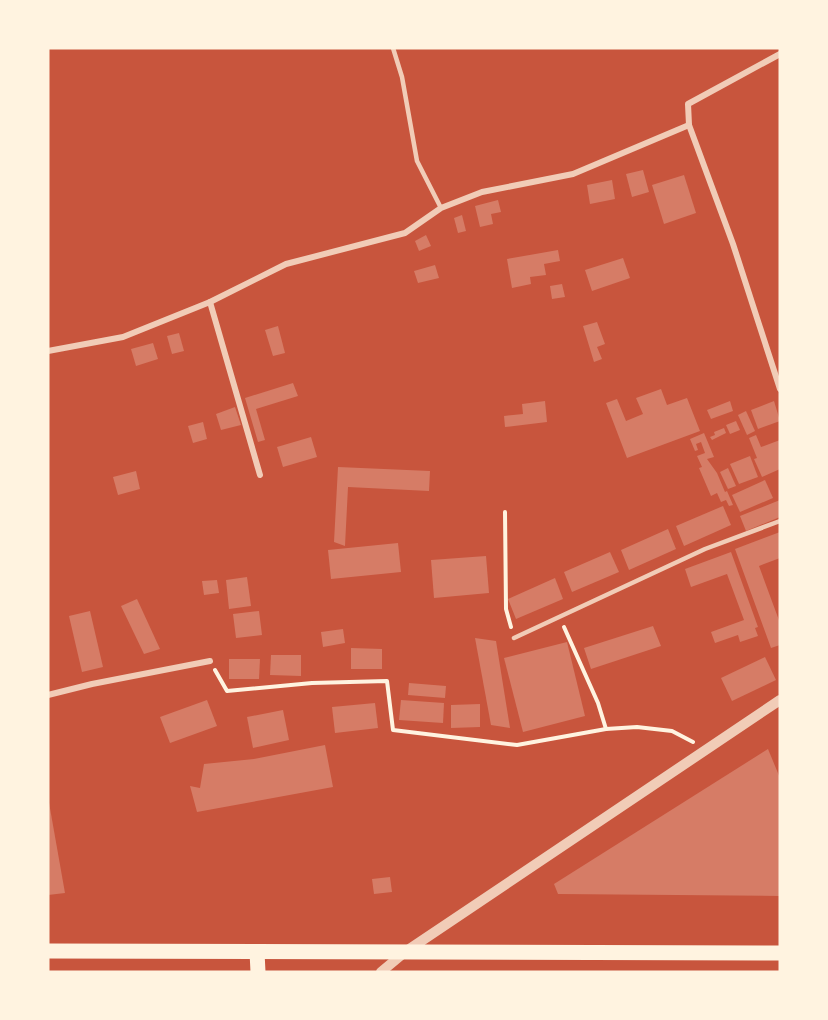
<svg xmlns="http://www.w3.org/2000/svg" width="828" height="1020" viewBox="0 0 828 1020" font-family="Commissioner,sans-serif">
  <style>
    .building { fill: #d67c66 }
    .lines { fill: none; stroke-linecap: round; stroke-linejoin: round }
    .path { stroke: #fff3e0; stroke-width: 4 }
    .service { stroke: #f1ccb7; stroke-width: 4.5 }
    .minor { stroke: #f1ccb7; stroke-width: 6 }
    .tertiary { stroke: #f1ccb7; stroke-width: 10 }
    .trunk { stroke: #fff3e0; stroke-width: 15 }
  </style>
  <rect width="100%" height="100%" fill="#c8553d"/>
  <g class="building">
    <path d="M643,170L649,192L632,197L626,174Z"/>
    <path d="M684,175L696,213L664,224L652,185Z"/>
    <path d="M612,180L615,199L590,204L587,185Z"/>
    <path d="M498,200L501,212L491,214L493,224L480,227L475,206Z"/>
    <path d="M462,215L466,231L458,233L454,218Z"/>
    <path d="M426,235L431,246L419,251L415,241Z"/>
    <path d="M558,250L560,261L544,264L546,275L530,277L531,284L512,288L507,259Z"/>
    <path d="M623,258L630,278L592,291L585,270Z"/>
    <path d="M435,265L439,278L418,283L414,271Z"/>
    <path d="M562,284L565,297L552,299L550,286Z"/>
    <path d="M597,322L605,344L597,347L602,359L594,362L583,326Z"/>
    <path d="M278,326L285,353L273,356L265,330Z"/>
    <path d="M179,333L184,351L172,354L167,336Z"/>
    <path d="M153,343L158,359L136,366L131,349Z"/>
    <path d="M293,383L298,396L256,409L265,440L258,442L245,398Z"/>
    <path d="M661,389L667,405L687,398L700,431L627,458L606,403L617,399L626,421L643,414L636,398Z"/>
    <path d="M545,401L547,422L505,427L504,416L523,414L522,404Z"/>
    <path d="M730,401L733,411L711,419L707,410Z"/>
    <path d="M774,401L780,421L758,429L751,410Z"/>
    <path d="M235,407L241,425L221,430L216,414Z"/>
    <path d="M746,411L755,431L747,435L738,415Z"/>
    <path d="M736,421L740,430L730,434L726,425Z"/>
    <path d="M203,422L207,439L193,443L188,426Z"/>
    <path d="M724,428L726,433L712,440L710,437L715,435L714,432Z"/>
    <path d="M704,433L714,457L707,459L717,473L725,492L727,491L733,505L729,506L726,500L721,502L717,493L711,496L699,468L702,467L697,456L705,453L701,442L696,444L698,450L695,451L690,439Z"/>
    <path d="M756,435L761,447L780,440V469L762,477L754,459L757,458L749,438Z"/>
    <path d="M311,437L317,457L283,467L277,447Z"/>
    <path d="M750,456L758,477L739,484L730,464Z"/>
    <path d="M338,467L430,471L429,491L348,487L345,546L334,542Z"/>
    <path d="M728,468L736,486L728,489L720,472Z"/>
    <path d="M136,471L140,489L118,495L113,477Z"/>
    <path d="M765,480L773,498L740,512L732,495Z"/>
    <path d="M780,500V517L746,531L740,516Z"/>
    <path d="M723,506L731,525L684,546L676,526Z"/>
    <path d="M668,529L676,549L629,570L621,550Z"/>
    <path d="M780,532V558L759,566L780,623V645L771,648L735,549Z"/>
    <path d="M398,543L401,572L331,579L328,550Z"/>
    <path d="M610,552L619,572L572,592L564,572Z"/>
    <path d="M731,552L758,627L755,628L758,636L740,642L738,635L715,643L711,632L744,620L727,574L691,587L685,569Z"/>
    <path d="M486,556L489,593L434,598L431,560Z"/>
    <path d="M247,577L251,606L229,609L226,580Z"/>
    <path d="M555,578L563,599L516,619L508,599Z"/>
    <path d="M217,580L219,593L204,595L202,581Z"/>
    <path d="M137,599L160,649L144,654L121,606Z"/>
    <path d="M90,611L103,667L82,672L69,616Z"/>
    <path d="M259,611L262,635L236,638L233,614Z"/>
    <path d="M653,626L661,646L591,669L584,648Z"/>
    <path d="M343,629L345,643L323,647L321,632Z"/>
    <path d="M475,638L496,641L510,728L491,725Z"/>
    <path d="M567,642L585,716L523,732L504,658Z"/>
    <path d="M351,648L382,649V669H351Z"/>
    <path d="M271,655H301V676L270,675Z"/>
    <path d="M765,657L776,680L732,701L721,678Z"/>
    <path d="M229,659H260L259,679H229Z"/>
    <path d="M409,683L446,686L445,698L408,695Z"/>
    <path d="M207,700L217,726L170,743L160,717Z"/>
    <path d="M401,700L444,703L443,723L399,720Z"/>
    <path d="M375,703L378,728L335,733L332,707Z"/>
    <path d="M480,704V727L451,728V705Z"/>
    <path d="M283,710L289,740L253,748L247,717Z"/>
    <path d="M325,745L333,787L197,812L190,786L200,788L204,764L254,759Z"/>
    <path d="M768,749L780,778V896L558,894L554,884Z"/>
    <path d="M48,797L65,893L48,895Z"/>
    <path d="M390,877L392,892L374,894L372,879Z"/>
  </g>
  <g class="lines">
    <g class="path">
      <path d="M505,512L506,609L511,627"/>
      <path d="M564,627L598,703L606,729"/>
      <path d="M215,670L227,691L312,683L387,681L393,730L517,745L606,729L637,727L672,731L693,742"/>
    </g>
    <g class="service">
      <path d="M393,48L402,77L417,161L441,208"/>
      <path d="M514,638L705,549L780,521"/>
    </g>
    <g class="minor">
      <path d="M780,54L688,104L689,125L733,244L780,389"/>
      <path d="M210,302L260,475"/>
      <path d="M48,351L123,337L210,302L286,264L405,233L441,208L482,192L573,174L689,125"/>
      <path d="M48,695L92,684L210,661"/>
    </g>
    <path class="tertiary" d="M381,972L405,952L780,700"/>
    <g class="trunk">
      <path d="M48,951L780,953"/>
      <path d="M257,952L258,972"/>
    </g>
  </g>
  <rect width="828" height="1020" fill="none" stroke="#fff3e0" stroke-width="99"/>
</svg>
